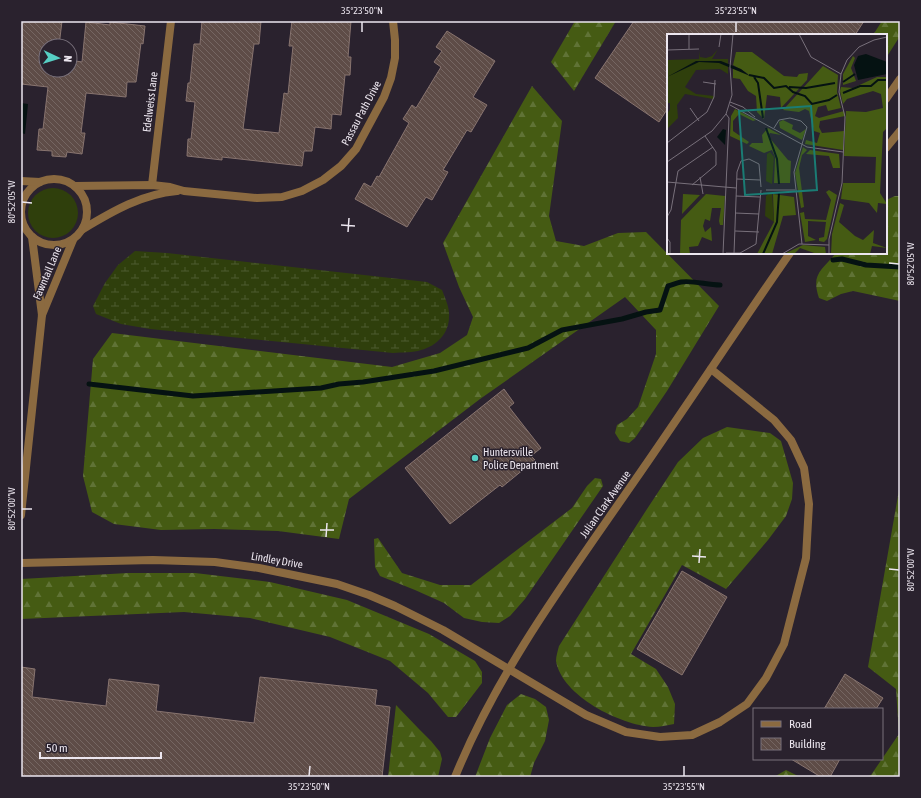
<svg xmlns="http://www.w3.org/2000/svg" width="921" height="798" viewBox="0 0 921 798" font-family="'Asap Condensed',sans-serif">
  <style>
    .grass { fill: #2f3f0c }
    .forest { fill: url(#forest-firs) }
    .wetland { fill: url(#wetland-marsh) }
    .water { fill: #051212 }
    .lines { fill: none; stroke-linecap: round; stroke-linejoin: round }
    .stream { stroke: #051212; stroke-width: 5 }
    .building { fill: url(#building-back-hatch); stroke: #88746f }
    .minor { stroke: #8b6a40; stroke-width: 8 }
    .tertiary { stroke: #8b6a40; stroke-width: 8 }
    .ticks { fill: none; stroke: #ece6ef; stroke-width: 1.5 }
    .poi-dot { fill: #56cec3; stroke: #2a222e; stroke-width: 1.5 }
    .labels { text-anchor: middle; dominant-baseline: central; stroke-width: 3; stroke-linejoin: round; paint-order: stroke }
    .street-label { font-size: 11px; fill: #ece6ef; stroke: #2a222e }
    .poi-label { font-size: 11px; fill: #ece6ef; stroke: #2a222e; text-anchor: start }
    .inset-river { fill: none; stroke: #051212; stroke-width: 2 }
    .inset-road { fill: none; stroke: #78707b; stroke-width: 1 }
    .view { fill: #1a7c74; fill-opacity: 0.15; stroke: #1a7c74; stroke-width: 2 }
    .inset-edge { fill: none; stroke: #ece6ef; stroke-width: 2 }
    .neatline { fill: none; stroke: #ece6ef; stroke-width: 1.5 }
    .ticks-label { font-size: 10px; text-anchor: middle; fill: #ece6ef }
  </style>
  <defs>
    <pattern id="forest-firs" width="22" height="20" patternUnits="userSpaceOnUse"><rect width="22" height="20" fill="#455b13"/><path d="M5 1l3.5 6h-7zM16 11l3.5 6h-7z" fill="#607336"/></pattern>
    <pattern id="wetland-marsh" width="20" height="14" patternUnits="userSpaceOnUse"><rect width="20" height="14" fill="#2f3f0c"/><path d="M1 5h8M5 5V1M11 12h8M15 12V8" fill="none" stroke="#4d5b30"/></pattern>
    <pattern id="building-back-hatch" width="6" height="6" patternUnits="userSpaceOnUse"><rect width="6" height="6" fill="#5e4c47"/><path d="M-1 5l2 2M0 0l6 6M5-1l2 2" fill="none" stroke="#756662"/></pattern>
  </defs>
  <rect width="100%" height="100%" fill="#2a222e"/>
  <circle class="grass" cx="53" cy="213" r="25"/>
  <g class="forest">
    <path d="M575,21H616L574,91L551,62Z"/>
    <path d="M882,21H900V36L886,58V35H873Z"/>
    <path d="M532,86L562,121L549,216L556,241L584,246L618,233L646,232L719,306L667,391L635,438L629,443L620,441L615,433L617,425L627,419L638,407L656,354V330L625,297L480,399L349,499L339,539L278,531L214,529L161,530L114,524L92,512L83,476L93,359L112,333L392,367L440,353L467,335L473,317L459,287L443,243Z"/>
    <path d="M895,196H900V301L853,291L841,294L827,301L819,298C811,274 821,271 836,253H886V200Z"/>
    <path d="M727,427L770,433L781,441L793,483L792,499L786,516L768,540L726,589L682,565L631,654L656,669L668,687L675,704L674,724C667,725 660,727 653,727C620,725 562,696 556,661C556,656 558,650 559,646L647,509L678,462L703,438Z"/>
    <path d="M595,478L601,479L603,486L525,599L510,616L499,623L482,622L464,618L444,603L415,590L380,576L375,567L374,539L378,538L402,573L440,585H471L572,508L587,486Z"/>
    <path d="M899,490L900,777H866L871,775L899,734L896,689L868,667Z"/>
    <path d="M128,573H195L270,582L347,600L429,634L475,661L482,672V683L456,717H448L428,693L390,661L330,637L250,618L184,612L21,619V579Z"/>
    <path d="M521,694L535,699L546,707L549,720L545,741L534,763L530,777H475L490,738L507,705Z"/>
    <path d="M396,705L418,728L431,741L440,752L442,759L438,777H388Z"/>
    <path d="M786,770L800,777H774Z"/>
  </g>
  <path class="wetland" d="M135,251L167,253L427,282L442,290C445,298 450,308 449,317C449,333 437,346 421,350C413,353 402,352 393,353L150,329L121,324L96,314L93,306L105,283L118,265Z"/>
  <path class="water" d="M21,103L28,104L25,134L21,133Z"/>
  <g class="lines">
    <g class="stream">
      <path d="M833,260L842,259L866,265L900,267"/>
      <path d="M89,384L193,396L321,388L339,384L363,382L434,371L528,348L562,330L622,319L646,312L660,310L668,286C672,285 676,283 681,282C693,280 707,285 720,285"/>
    </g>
  </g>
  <g class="building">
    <path d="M21,21H62L59,46H46V70H70V60L82,62L86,22L110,25V22L145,26L143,44L141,43L136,82H127L126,97L86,93L81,133H85L82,154L67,152L66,157L52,156V151L37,150L39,129H43L48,87L21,84Z"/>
    <path d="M202,21H261L259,44H254L243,129L279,133L284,93L288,94L293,46H289L292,21H351L348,57H351L350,75H345L341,115L332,114L331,129L315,127L312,151H304L302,166L222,157V160L187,156L188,139H191L195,102L186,101L188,83H190L194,44H200Z"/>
    <path d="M634,21H864L855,35H668V108L659,122L595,78Z"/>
    <path d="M447,31L495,61L473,97L487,105L471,132L467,130L443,170L448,172L432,200L426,197L407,227L355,199L364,183L371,187L377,176L379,177L409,123L403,119L412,105L416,108L441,67L434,62L442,51L436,47Z"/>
    <path d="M504,389L514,403L509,407L541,448L531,456L535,460L502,487L500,485L450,524L405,468Z"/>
    <path d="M682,571L727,597L682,675L637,649Z"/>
    <path d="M21,667L35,669L32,697L106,706L109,679L159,685L156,711L254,723L260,677L377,690L375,705L390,707L382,777H21Z"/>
    <path d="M845,674L883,698L876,709H824Z"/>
    <path d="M791,759H840L830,777H821Z"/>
  </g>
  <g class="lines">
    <g class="minor">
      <circle cx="54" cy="212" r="33"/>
      <path d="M21,181L40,182"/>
      <path d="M152,185L171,21"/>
      <path d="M75,186L152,185L170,187L184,191L257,198L282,197L302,191L323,180L341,166L356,149L384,97L391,78L395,58V40L393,21"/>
      <path d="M83,229C113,211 142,194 177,191"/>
      <path d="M42,315L73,240"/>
      <path d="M21,515L42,315L32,237"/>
      <path d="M21,563L153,560L215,562L259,568L337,584L369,595L395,606L443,630L586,715L626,732L660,737L692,735L720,722L747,704L766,678L784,644L806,558L809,504L804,468L791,440L774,420L711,369"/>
    </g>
    <g class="tertiary">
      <path d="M886,99L900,79"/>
      <path d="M886,148L900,131"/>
      <path d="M455,777C498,671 568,577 633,483C686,407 737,329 790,253"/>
    </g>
  </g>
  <path class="ticks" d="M362,32V22M736,32V22M22,202L32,203M341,225L355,226M348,232L349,218M889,263L899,264M22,509H32M320,530H334M326,537L327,523M692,556L706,557M699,563L700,549M889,569L899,570M309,776L310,766M684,776V766"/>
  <circle class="poi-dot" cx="475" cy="458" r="4"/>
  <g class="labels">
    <g class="street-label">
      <text transform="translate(150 102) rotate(-83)">Edelweiss Lane</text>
      <text transform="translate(361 113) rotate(-62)">Passau Path Drive</text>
      <text transform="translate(47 273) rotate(-67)">Fawntail Lane</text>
      <text transform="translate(605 504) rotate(-55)">Julian Clark Avenue</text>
      <text transform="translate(277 560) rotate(10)">Lindley Drive</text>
    </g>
    <g class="poi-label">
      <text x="483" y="452">Huntersville<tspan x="483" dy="13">Police Department</tspan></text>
    </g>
  </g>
  <g transform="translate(667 34)">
    <rect width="220" height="220" fill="#2a222e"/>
    <path d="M69,18H85L117,42L130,43L132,40L141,39L140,46L114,74L113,63L100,61L97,85L90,78L89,62L81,57L73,45L66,44V33L83,41L66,31ZM186,22L188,24L184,34L189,47L176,51V40ZM156,32L171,41L170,58L174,74L161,77L159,71L151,73L148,82L152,84L177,77L178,82L153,87L152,93L155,99L177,97L176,116L138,110L139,106L150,109L153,99L147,97L142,77L138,75L132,78L116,76ZM210,43H220V94L216,98L213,159L220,170L211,169L210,179L202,169L174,165L176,149H208L209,123L177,122L179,77L199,78L216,74L214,60L206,57L180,65L176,70L173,57L174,53L186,54ZM68,75L89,86L86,87L72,80L66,87V97L82,108L80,110L63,102L64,82ZM116,86L126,91L125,95L133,99L139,95L135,106L113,94L112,88ZM101,94L114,101L103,99L101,102L121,126L124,127L123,149H107L108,123L105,116L97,119L82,112L85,109H96L95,101ZM136,113L140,116L135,121L132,134L137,173L134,174L128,139ZM143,116L172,120L173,134H166L162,122L139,120ZM162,156L170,161L160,205L157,208L152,207V204L157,203L159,188L141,187V202L149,206L138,208L133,179L137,178L138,185L159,186L164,166L159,158ZM16,160L33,161L15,180ZM39,160L58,162L56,191H53L52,187L54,174H45L43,187L38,185L36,192L38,198L44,193L45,207L35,203L31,212L22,213L23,220H13L14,186ZM106,160L127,163L129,181L116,182L105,220H90L107,188ZM173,169L177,171L172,188L188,202L196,206L207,196L206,209L220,214L205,212L203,220H164L165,200ZM136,211L158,213L159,220H150L133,214L127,220H117Z" fill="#455b13"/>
    <path d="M103,118L107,123L105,150L99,147L100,120ZM102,159H105L107,188L98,182L99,162Z" fill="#2f3f0c"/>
    <path d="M51,15L45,25H61V40L53,35L29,36L18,53L29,60L47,62L46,65L18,60L10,71L11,84L1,94L0,80L3,75V69H0V26L32,25L33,17V23L39,24L45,22Z" fill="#2f3f0c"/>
    <path d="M199,20L220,28V40L191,46L187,31L191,22ZM29,27H54L74,35L83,42L52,29L32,28L0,43ZM56,95L59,96L58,111L50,103Z" fill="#051212"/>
    <path class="inset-river" d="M82,41L97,44L107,54L119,52L126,58L138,62L145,70L162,66L170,61M87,43L91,49L96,84M176,48L188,40M122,53L139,54L168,49M176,59L193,52H204L211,46H220M99,94L110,125L112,150M96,220L110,188L112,159"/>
    <path class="inset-road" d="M132,0L144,23L174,40M52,13L54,0M22,15V0M0,16L32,15M36,48L49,50M63,68L76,73L88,83M63,71L140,113L176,118M23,74L32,87M107,94L112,86L123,84L134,87L140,93L127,138L135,210M0,109L40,78L47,63L48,46M0,128L45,97L59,80L65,61L63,33L66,0M33,143L36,160M70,145L93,146M0,148L69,154M25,151L49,131V118L38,102M99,156H128M69,162L93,163M68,179L92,180M0,183L4,176L11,137L46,113M68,197L92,198M0,204L3,208V220M59,219H73L89,210L94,156M56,220L62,84L59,80M67,220L70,138L74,127L82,125L92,130L94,153M115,220L132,210L162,211M162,220V205L175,149L178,83L172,58L174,40L180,26L192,13L207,6L220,3"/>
    <path class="view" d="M144,72L150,156L78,161L72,77Z"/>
    <rect width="220" height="220" class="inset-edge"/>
  </g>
  <rect width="921" height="798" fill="none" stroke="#2a222e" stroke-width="44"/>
  <rect x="753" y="708" width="130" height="52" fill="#2a222e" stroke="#78707b"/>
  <rect x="761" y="721" width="20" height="6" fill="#8b6a40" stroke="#78707b"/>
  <text x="789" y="728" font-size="12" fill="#ece6ef">Road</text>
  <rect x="761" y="738" width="20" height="12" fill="url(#building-back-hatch)" stroke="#78707b"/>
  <text x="789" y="748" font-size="12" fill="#ece6ef">Building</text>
  <g transform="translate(58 58) rotate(94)"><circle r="19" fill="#2a222e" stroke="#78707b"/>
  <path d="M0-3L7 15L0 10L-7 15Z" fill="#56cec3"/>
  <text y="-6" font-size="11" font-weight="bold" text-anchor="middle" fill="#ece6ef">N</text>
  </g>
  <path d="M40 752v6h121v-6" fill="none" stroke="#ece6ef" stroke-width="2"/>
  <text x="46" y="752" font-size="12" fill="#ece6ef" stroke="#2a222e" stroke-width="3" paint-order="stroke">50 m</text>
  <rect x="22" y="22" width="877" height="754" class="neatline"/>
  <g class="ticks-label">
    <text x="362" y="14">35°23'50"N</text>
    <text x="736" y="14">35°23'55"N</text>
    <text transform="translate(11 202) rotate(-90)" y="4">80°52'05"W</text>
    <text transform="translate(910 264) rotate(-90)" y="4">80°52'05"W</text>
    <text transform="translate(11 509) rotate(-90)" y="4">80°52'00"W</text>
    <text transform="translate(910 570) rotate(-90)" y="4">80°52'00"W</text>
    <text x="309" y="790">35°23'50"N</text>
    <text x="684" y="790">35°23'55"N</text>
  </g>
</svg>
